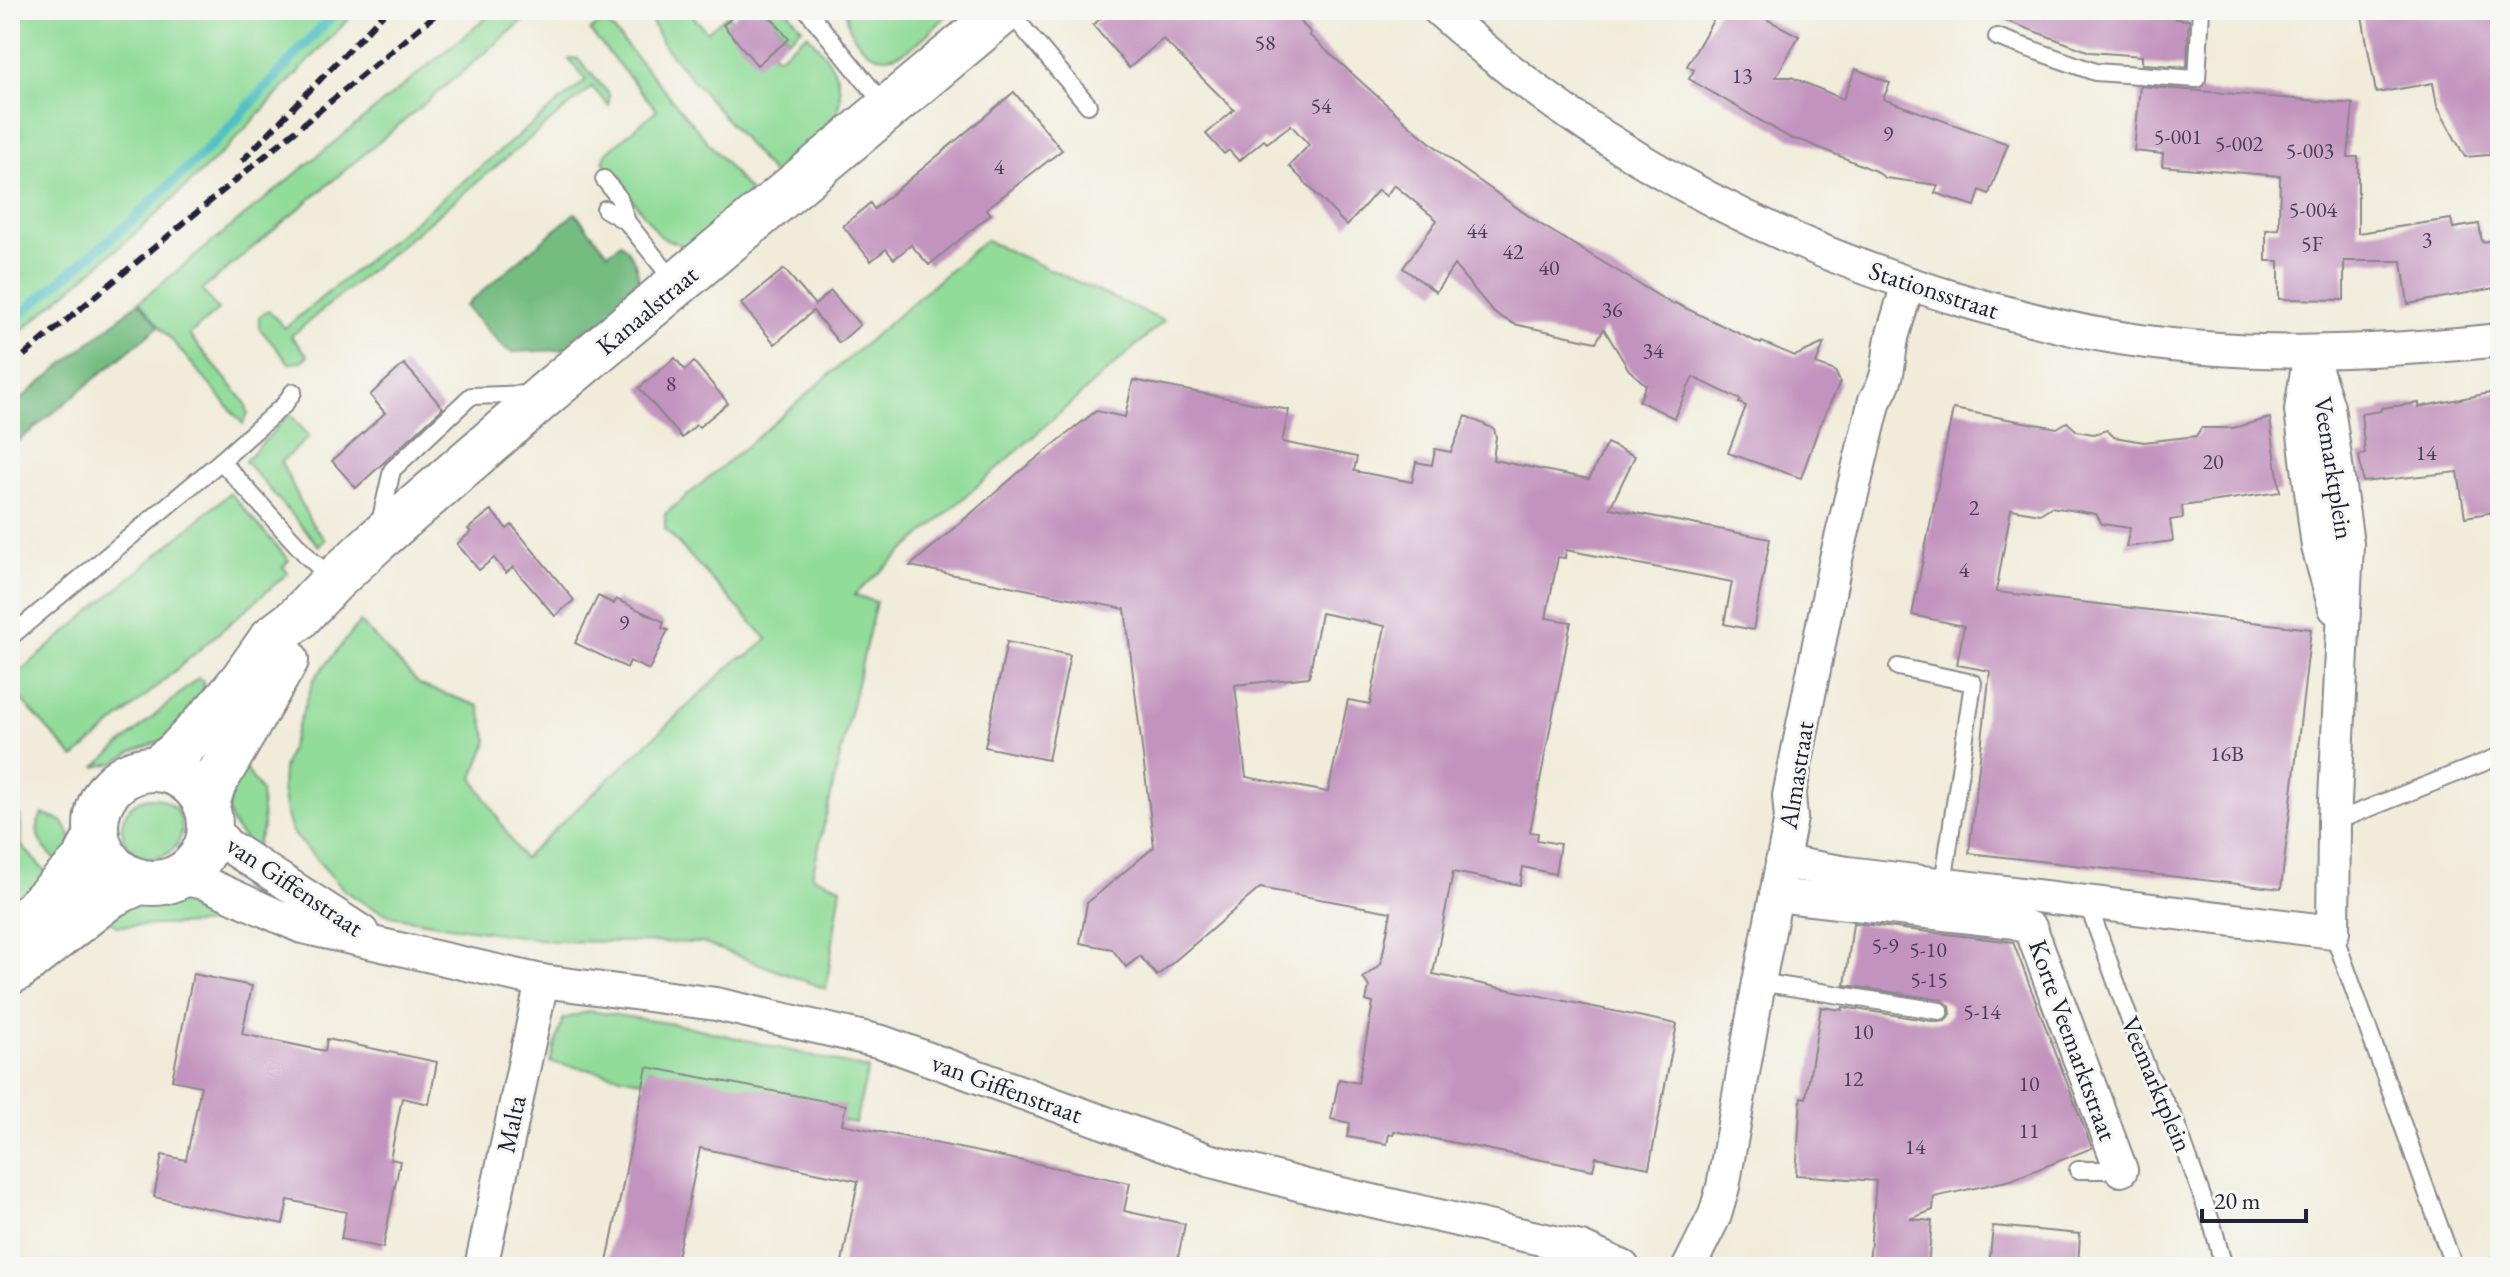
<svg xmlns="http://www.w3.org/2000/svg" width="2510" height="1277" viewBox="0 0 2510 1277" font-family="'EB Garamond',serif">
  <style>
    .green { fill: #91dc99; stroke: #5a7f6a; stroke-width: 2 }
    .forest { fill: #74bc81; stroke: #4b6f5e; stroke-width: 2 }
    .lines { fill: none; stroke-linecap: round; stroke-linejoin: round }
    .stream { stroke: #51bfc6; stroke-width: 10 }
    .building { fill: #c293be; fill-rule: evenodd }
    .service-casing { stroke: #8a878a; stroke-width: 20 }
    .minor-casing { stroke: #8a878a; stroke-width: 36 }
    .secondary-casing { stroke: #8a878a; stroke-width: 48 }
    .service { stroke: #fff; stroke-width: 16 }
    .minor { stroke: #fff; stroke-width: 32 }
    .secondary { stroke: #fff; stroke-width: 44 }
    .rail { stroke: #22223b; stroke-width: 6; stroke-dasharray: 12 6; stroke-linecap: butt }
    .labels { text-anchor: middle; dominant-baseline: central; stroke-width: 6; stroke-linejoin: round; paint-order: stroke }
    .number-label { font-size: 22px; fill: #4a3e5c }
    .street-label { font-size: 26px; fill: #22223b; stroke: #f6f6f2 }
  </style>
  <rect width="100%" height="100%" fill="#f6f6f2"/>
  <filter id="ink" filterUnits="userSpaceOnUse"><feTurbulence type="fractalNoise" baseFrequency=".0125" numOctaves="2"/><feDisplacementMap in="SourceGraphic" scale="16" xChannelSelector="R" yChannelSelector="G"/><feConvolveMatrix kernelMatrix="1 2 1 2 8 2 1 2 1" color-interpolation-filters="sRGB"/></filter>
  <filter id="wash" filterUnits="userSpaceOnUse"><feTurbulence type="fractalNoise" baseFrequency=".006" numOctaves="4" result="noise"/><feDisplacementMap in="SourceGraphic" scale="32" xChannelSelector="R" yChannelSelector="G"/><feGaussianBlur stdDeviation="1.8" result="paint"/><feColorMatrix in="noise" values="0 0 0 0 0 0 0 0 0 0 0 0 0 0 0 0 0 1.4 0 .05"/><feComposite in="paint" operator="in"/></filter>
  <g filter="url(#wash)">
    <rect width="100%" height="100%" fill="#f1ecda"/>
    <g class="green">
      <path d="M10,10H357L225,150L146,224L10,341Z"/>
      <path d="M496,10H536L202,290L218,310L189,335L245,402L248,413L243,424L139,302Z"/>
      <path d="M646,10H688L707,32L727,15L778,57L807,34C816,44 827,55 833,68C858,119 810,149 777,179L663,45Z"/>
      <path d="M765,10H787L802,28L789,39Z"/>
      <path d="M846,10H946L949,14C924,35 891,79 860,44C851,34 846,24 846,10Z"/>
      <path d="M605,20L750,192V198L695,246L686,247L661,237L603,161L607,152L657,110L590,31Z"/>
      <path d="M573,58L578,59L609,94V106L592,87L291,336L308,356L300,362L289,363L259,328V317L268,310L285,328L586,80L569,59Z"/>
      <path d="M985,240L1164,321L854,595L876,602L812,876L841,887L826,989L703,943L553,941L442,925L391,916L366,904L344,890L292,832L285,808L282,789L283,769L314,679L360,622L420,685L479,706L488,741L473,778L523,859L739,658L748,656L767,639L665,529V514L755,439Z"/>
      <path d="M290,414L309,437L281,462L310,521L325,540L319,546L245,461Z"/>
      <path d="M230,493L289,560L283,567L288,573L74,758L10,687V680Z"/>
      <path d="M198,678L203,681L207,702L170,738L134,751L114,763L95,767Z"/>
      <path d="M242,763L261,791L263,827L255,849C216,815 228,807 242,763Z"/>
      <circle cx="152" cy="828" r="30"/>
      <path d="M42,814L62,821L72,838L62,866C46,850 29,838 42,814Z"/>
      <path d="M20,815L22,846L51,878L10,919V826L17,816Z"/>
      <path d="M191,896L204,897L227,906L218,918L203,924L116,926L105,914L137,902H160Z"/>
      <path d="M590,1011L686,1026L868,1069L855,1123L550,1062L563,1019Z"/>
    </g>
    <g class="forest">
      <path d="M575,213L608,253L621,243C635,256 640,271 639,291L576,344L561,350L512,352L504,348L465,306Z"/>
      <path d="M139,302L159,326L10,448V408Z"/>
    </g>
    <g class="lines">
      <path class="stream" d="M10,323L134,219L223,134L337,10"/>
    </g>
    <g id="blocks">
      <g class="building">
        <path d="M742,10H765L789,39L757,65L723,25Z"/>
        <path d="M1110,10H1289L1311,33L1309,35L1415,130L1460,167L1540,224L1672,304L1675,303L1761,344L1762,342L1795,356L1824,343L1816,364L1835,371L1840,382L1818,430L1801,478L1728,453L1746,406L1739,403L1741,400L1693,377L1674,418L1639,401L1646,385L1629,370L1604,329L1596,342L1514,324L1494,313L1454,265L1436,292L1403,268L1437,220L1394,185L1386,196L1378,190L1347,226L1289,166L1309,145L1291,125L1267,143L1264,140L1239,161L1229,150L1224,154L1206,134L1234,110L1163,39L1129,68L1093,25Z"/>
        <path d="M1719,10H1749L1799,36L1776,77H1791L1843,99L1856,69L1890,83L1883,99L2008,144L1989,194L1980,190L1975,206L1935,193L1938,185L1885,178L1876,171L1803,141L1792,139L1689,79L1694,70L1687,66Z"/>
        <path d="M1985,10H2176L2175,19L2189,20L2187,67L2142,64V56L2090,52L1985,13Z"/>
        <path d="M2361,10H2500V154L2465,157L2437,106L2433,83L2376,93Z"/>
        <path d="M2140,86L2353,104L2348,157H2358V233L2451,219L2453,228L2479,224L2482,242L2500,239V287L2408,304L2402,261H2344V300L2279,299V261H2266V230L2279,229L2280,176L2162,166L2163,154L2134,151Z"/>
        <path d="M1014,92L1062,150L986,209L991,214L929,265L911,245L894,259L886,249L871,261L843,226L870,203L874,209Z"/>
        <path d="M784,269L815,305L831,291L860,325L839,343L813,311L775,344L741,304Z"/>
        <path d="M675,358L685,370L694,362L728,403L699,427L696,425L682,438L639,388Z"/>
        <path d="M404,364L443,408L356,488L332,461L385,413L370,395Z"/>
        <path d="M1133,380L1289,410L1282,442L1357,457L1354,471L1412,482L1416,462L1432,465L1435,449L1451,452L1466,416L1494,429L1496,437L1493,460L1589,479L1607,443L1635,456L1610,508L1770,539L1753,630L1724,624L1732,582L1566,550L1565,558L1558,557L1546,618L1571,622L1530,832L1538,833L1537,840L1560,844L1555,874L1523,867L1520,885L1453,872L1433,974L1677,1024L1649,1168L1596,1157L1593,1170L1394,1131L1393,1135L1389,1134L1387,1144L1347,1137L1350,1123L1331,1119L1339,1079L1358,1083L1373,1003L1366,1001L1369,987L1363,978L1381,964L1391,912L1260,888L1157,976L1140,956L1126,967L1112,949L1080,943L1087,903L1154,847L1125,609L910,566L1018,473L1096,411L1125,417ZM1321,613L1385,626L1370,704L1348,700L1328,792L1246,777L1235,685L1309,677Z"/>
        <path d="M2500,391V511L2465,517L2458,472L2363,482L2359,455L2365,454L2361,414L2381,411V408L2419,403V407Z"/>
        <path d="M1953,409L2057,428L2067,422L2077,431L2093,434L2107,430L2114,437L2144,442L2196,436L2201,428H2233L2270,418L2280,492L2182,506L2183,518L2170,520L2173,541L2126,547L2130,528L2102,524L2096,514L2051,507L2040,514L2011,509L1996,592L2311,629L2281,889L1969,853L1990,671L1957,665L1964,626L1912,615Z"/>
        <path d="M491,510L507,529L512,525L574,600L555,616L513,567L506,573L494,558L479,570L457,544L471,532L468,529Z"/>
        <path d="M598,596L614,604L616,599L664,622L662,628L668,630L649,670L630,661L627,668L575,643Z"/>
        <path d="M1007,642L1070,655L1048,760L985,747Z"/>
        <path d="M1853,923L2013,942L2092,1148L2011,1180L1934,1197L1933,1210L1910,1219L1932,1221L1928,1267L1869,1264L1876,1181L1796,1175L1801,1097L1806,1098L1821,1007L1842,1010L1843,1007L1938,1022L1945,1021L1951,1014L1950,1006L1942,1000L1845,985Z"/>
        <path d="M193,974L252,986L242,1034L325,1051L327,1039L437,1062L429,1104L402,1098L390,1159L400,1161L383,1248L341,1239L346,1212L288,1200L283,1224L154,1197L162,1155L186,1160L201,1086L172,1080Z"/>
        <path d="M647,1067L846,1105L842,1124L1130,1183L1124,1211L1185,1224L1176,1267H841L858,1181L700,1148L675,1267H606Z"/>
        <path d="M1993,1226L2080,1234L2078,1267H1989Z"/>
      </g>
    </g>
  </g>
  <g filter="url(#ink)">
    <use href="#blocks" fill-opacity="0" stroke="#8a878a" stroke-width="2"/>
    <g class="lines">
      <defs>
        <g id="service">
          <path d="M807,10L886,107"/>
          <path d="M1008,10L1088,105"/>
          <path d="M1997,37L2095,72L2197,79L2201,10"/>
          <path d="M604,179L619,198L627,222L677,285"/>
          <path d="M605,209L627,222"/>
          <path d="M221,461L309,558L333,579"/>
          <path d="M379,527L392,470L471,396L534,394"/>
          <path d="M10,637L221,461L284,405L293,392"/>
          <path d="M1898,667L1973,683L1943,884"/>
          <path d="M2334,822L2500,756"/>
          <path d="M2087,901L2149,1074L2174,1118L2213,1227L2224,1267"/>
          <path d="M2333,932L2454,1267"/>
          <path d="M1759,982L1940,1011"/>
          <path d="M2078,1170H2121"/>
        </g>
        <g id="minor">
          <path d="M1439,10C1592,149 1770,244 1968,302C2011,314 2053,326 2097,334C2230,359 2366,354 2500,340"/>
          <path d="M2309,358L2301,410L2318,547L2335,608"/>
          <path d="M211,825L227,845L362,932"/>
          <path d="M1782,862L1848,873L2333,932L2334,822L2347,544L2328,407L2310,352"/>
          <path d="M180,878L204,883L302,927L542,981L716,1004L882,1042L1208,1160L1302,1185L1581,1248L1623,1267"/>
          <path d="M1776,895L2015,922L2031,929L2121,1170"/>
          <path d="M481,1267L542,981"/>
          <path d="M1689,1267L1715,1215L1723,1187L1759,982L1791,818L1789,796L1835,563L1875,400C1893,371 1886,363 1893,334C1898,317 1903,301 1908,284"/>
        </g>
        <g id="secondary">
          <circle cx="153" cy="826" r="57"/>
          <path d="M155,769L175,755L218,709L241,682L272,638L297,619L334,580L375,542L547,393L1005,10"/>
          <path d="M207,804L213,785L286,660"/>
          <path d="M10,936L83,862L97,836"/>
          <path d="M10,972L18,968L111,895L139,882"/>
        </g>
      </defs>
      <use href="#service" class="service-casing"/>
      <use href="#minor" class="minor-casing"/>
      <use href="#secondary" class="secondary-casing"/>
      <use href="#service" class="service"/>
      <use href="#minor" class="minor"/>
      <use href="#secondary" class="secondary"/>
      <g class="rail">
        <path d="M242,161L387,10"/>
        <path d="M10,367L441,10"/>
      </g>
    </g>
  </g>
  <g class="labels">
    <g class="number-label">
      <text x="1265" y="42">58</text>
      <text x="1742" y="75">13</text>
      <text x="1321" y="105">54</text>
      <text x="1888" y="133">9</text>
      <text x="2178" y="136">5-001</text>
      <text x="2239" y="143">5-002</text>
      <text x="2310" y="150">5-003</text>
      <text x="999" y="166">4</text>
      <text x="2313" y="209">5-004</text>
      <text x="1477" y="230">44</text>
      <text x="2427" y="239">3</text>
      <text x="2312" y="243">5F</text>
      <text x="1513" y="251">42</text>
      <text x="1549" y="267">40</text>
      <text x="1612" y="309">36</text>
      <text x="1653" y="350">34</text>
      <text x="671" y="383">8</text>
      <text x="2426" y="452">14</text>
      <text x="2213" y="461">20</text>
      <text x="1974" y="507">2</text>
      <text x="1964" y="569">4</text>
      <text x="624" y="622">9</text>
      <text x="2227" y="753">16B</text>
      <text x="1885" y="945">5-9</text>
      <text x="1928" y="949">5-10</text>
      <text x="1929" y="979">5-15</text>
      <text x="1982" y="1011">5-14</text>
      <text x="1863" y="1031">10</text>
      <text x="1853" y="1078">12</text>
      <text x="2029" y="1083">10</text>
      <text x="2029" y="1130">11</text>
      <text x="1915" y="1146">14</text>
    </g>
    <g class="street-label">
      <text transform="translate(1934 290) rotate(18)">Stationsstraat</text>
      <text transform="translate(647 310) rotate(-40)">Kanaalstraat</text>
      <text transform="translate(2334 468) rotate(81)">Veemarktplein</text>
      <text transform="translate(1796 775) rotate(-81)">Almastraat</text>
      <text transform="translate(295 886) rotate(34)">van Giffenstraat</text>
      <text transform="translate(2073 1040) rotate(70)">Korte Veemarktstraat</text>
      <text transform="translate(2157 1084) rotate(67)">Veemarktplein</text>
      <text transform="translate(1007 1088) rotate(20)">van Giffenstraat</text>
      <text transform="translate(511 1124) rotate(-78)">Malta</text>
    </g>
  </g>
  <rect width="2510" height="1277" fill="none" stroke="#f6f6f2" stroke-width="40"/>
  <path d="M2202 1209v12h104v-12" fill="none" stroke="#22223b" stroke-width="4"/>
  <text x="2214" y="1209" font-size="24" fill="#22223b" stroke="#f6f6f2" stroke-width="6" paint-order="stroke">20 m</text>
</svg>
